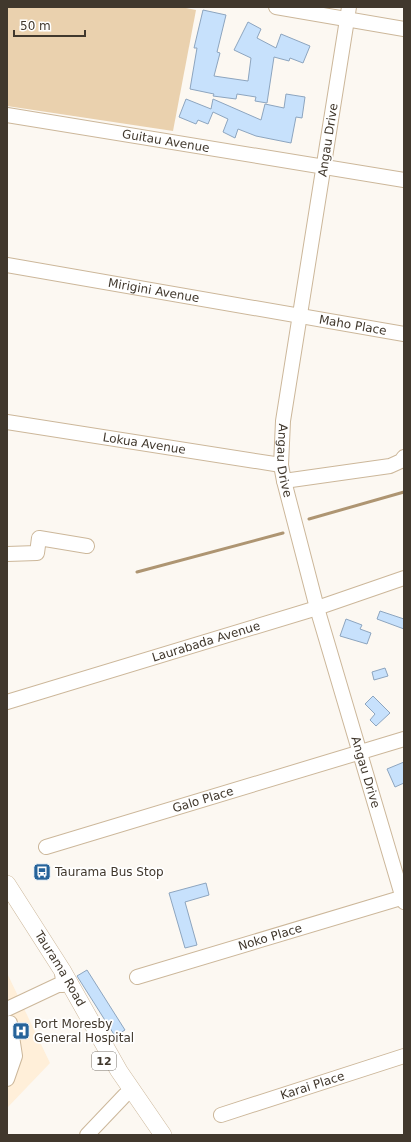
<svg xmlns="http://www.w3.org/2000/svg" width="411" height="1142" viewBox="0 0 411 1142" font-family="'DejaVu Sans',sans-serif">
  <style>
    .built { fill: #ffefd9 }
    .green { fill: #ead1ae }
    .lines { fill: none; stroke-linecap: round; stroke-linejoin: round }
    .stream { stroke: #ae9572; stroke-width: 3 }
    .building { fill: #c7e1fc; stroke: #8da5bf }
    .minor-casing { stroke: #ccb79a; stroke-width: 16 }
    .major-casing { stroke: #ccb79a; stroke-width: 18 }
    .minor { stroke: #fff; stroke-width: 14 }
    .major { stroke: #fff; stroke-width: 17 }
    .labels { text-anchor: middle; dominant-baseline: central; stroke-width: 3.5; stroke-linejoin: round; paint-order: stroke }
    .shield { fill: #fff; stroke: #7a746c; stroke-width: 1 }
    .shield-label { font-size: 11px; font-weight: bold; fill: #41382d }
    .street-label { font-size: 12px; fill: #41382d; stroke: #fff }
    .poi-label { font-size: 12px; fill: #41382d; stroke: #fff; text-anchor: start }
  </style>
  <rect width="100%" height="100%" fill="#fcf8f2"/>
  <path class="built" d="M7,973L50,1063L7,1108Z"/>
  <path class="green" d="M7,7H181L196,10L173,131L7,106Z"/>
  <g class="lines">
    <g class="stream">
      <path d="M309,519L404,492"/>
      <path d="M137,572L283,533"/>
    </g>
  </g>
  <g class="building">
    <path d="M203,10L226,15L217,52L220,53L214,76L248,81L251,58L234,50L248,22L261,29L257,38L276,48L281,34L310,46L303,63L290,58L289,61L274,57L267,103L255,101L256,97L237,94L236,99L213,96L214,94L190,89L197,48H194Z"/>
    <path d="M286,94L305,97L302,118L296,117L291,143L256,136L238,129L235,138L223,132L228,119L213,112L208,124L198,120L196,124L179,117L186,99L211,109L213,99L261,120L265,104L284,108Z"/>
    <path d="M380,611L404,619V629L377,619Z"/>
    <path d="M346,619L362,625L360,629L371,633L367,644L340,636Z"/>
    <path d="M385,668L388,676L374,680L372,672Z"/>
    <path d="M373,696L390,713L376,726L370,720L375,714L365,704Z"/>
    <path d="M404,762V783L395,787L387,769Z"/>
    <path d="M206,883L209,895L185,902L197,945L185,948L169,893Z"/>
    <path d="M87,970L125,1030L115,1036L77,976Z"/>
  </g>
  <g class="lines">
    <defs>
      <g id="minor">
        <path d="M276,7L404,29"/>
        <path id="s1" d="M349,7L283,421L281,465L284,481L317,608L404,902"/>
        <path id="s2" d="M7,115L404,180"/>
        <path id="s3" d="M7,265L404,334"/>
        <path id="s4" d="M7,422L281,465"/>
        <path d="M284,481L390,466L401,461L404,457"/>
        <path d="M7,554L37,553L39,538L87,546"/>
        <path id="s5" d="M7,702L317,608L404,578"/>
        <path id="s6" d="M46,847L404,739"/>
        <path id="s7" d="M137,977L404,897"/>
        <path d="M7,1009L58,985H63L62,970"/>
        <path d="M7,1079L15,1056L10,1023"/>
        <path id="s8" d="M221,1115L404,1056"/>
        <path d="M87,1135L125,1095"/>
      </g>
      <g id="major">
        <path id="s9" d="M7,884L62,970L119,1071L163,1135"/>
      </g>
    </defs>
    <use href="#minor" class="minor-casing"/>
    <use href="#major" class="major-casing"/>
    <use href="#minor" class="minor"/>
    <use href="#major" class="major"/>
  </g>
  <defs>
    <symbol id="bus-square" viewBox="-11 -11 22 22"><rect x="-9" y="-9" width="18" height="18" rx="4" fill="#26639a" stroke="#fff"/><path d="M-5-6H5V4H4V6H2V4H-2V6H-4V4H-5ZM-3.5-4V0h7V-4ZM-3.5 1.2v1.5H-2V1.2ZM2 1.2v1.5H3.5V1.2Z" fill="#fff"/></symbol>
    <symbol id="hospital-square" viewBox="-11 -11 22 22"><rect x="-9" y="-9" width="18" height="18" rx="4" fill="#26639a" stroke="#fff"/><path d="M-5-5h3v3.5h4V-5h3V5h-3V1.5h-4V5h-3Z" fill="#fff"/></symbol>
  </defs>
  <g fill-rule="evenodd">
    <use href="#bus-square" x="32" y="862" width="20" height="20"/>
    <use href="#hospital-square" x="11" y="1021" width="20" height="20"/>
  </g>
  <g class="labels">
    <rect class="shield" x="92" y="1052" width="24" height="18" rx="3"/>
    <g class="shield-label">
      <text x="104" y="1061">12</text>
    </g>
    <g class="street-label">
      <text transform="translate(328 140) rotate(-81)">Angau Drive</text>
      <text stroke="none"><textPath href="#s2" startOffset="161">Guitau Avenue</textPath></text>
      <text stroke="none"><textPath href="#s3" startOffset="149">Mirigini Avenue</textPath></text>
      <text stroke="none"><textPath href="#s3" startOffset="351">Maho Place</textPath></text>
      <text stroke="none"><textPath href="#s4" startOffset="139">Lokua Avenue</textPath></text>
      <text stroke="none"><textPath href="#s1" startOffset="459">Angau Drive</textPath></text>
      <text stroke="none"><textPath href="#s5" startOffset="208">Laurabada Avenue</textPath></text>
      <text stroke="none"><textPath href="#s1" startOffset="782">Angau Drive</textPath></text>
      <text stroke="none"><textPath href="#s6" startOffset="164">Galo Place</textPath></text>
      <text stroke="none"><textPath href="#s7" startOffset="139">Noko Place</textPath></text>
      <text stroke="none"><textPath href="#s9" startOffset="100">Taurama Road</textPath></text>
      <text stroke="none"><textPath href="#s8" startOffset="96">Karai Place</textPath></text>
    </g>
    <g class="poi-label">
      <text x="55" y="872">Taurama Bus Stop</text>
      <text x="34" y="1024">Port Moresby<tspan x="34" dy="14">General Hospital</tspan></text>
    </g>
  </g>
  <rect width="411" height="1142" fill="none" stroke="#41382d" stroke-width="16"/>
  <path d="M14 30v6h71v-6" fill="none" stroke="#41382d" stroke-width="2"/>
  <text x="20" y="30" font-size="12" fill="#41382d" stroke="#ffffff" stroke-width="3" paint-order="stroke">50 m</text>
</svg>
